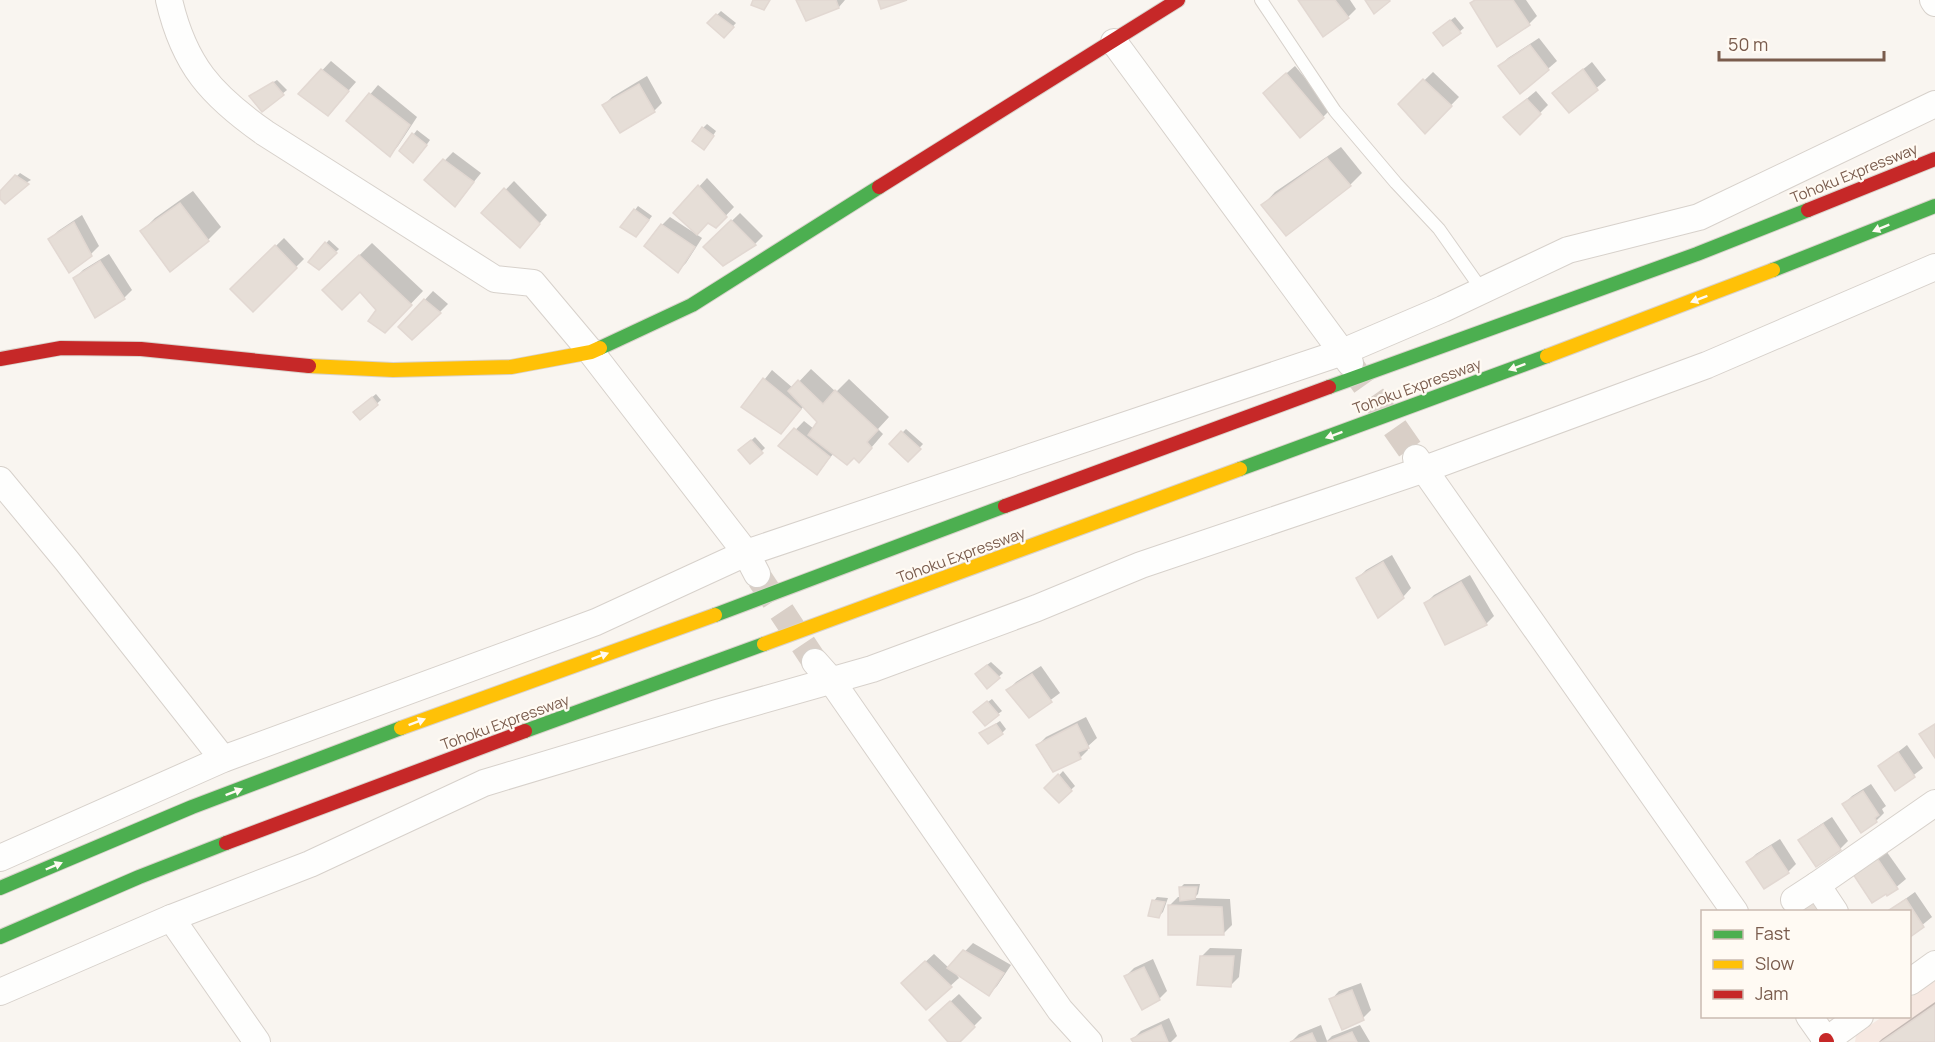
<svg xmlns="http://www.w3.org/2000/svg" width="1935" height="1042" viewBox="0 0 1935 1042" font-family="Manrope,sans-serif">
  <style>
    .commercial { fill: #f6e8e1 }
    .shadow { fill: #0003 }
    .building { fill: #e6ded7; stroke: #e2d8d2; stroke-width: 1.5 }
    .lines { fill: none; stroke-linecap: round; stroke-linejoin: round }
    .street-tunnel { stroke: #d9cfc7; stroke-width: 26; stroke-dasharray: 26 13; stroke-linecap: butt }
    .lane-casing { stroke: #d7d1cb; stroke-width: 14 }
    .street-casing { stroke: #d7d1cb; stroke-width: 28 }
    .fast-casing { stroke: #d9d2cb; stroke-width: 16 }
    .slow-casing { stroke: #d9d2cb; stroke-width: 16 }
    .jam-casing { stroke: #d9d2cb; stroke-width: 16 }
    .lane { stroke: #fefefd; stroke-width: 12 }
    .street { stroke: #fefefd; stroke-width: 26 }
    .fast { stroke: #4caf50; stroke-width: 14 }
    .slow { stroke: #ffc107; stroke-width: 14 }
    .jam { stroke: #c62828; stroke-width: 14 }
    .oneway { fill: #fffaf3 }
    .labels { text-anchor: middle; dominant-baseline: central; stroke-width: 4.5; stroke-linejoin: round; paint-order: stroke }
    .street-label { font-size: 15px; fill: #7a5c4d; stroke: #fffaf3 }
  </style>
  <rect width="100%" height="100%" fill="#f9f5f0"/>
  <path class="commercial" d="M1935,980V1042H1855L1856,1035L1882,1017L1910,1016V998Z"/>
  <g class="shadow">
    <path d="M798,0H845L839,7L807,19Z"/>
    <path d="M1300,0H1350L1356,9L1348,17Z"/>
    <path d="M1476,0H1526L1537,16L1529,24Z"/>
    <path d="M721,11L736,23L724,36L709,23Z"/>
    <path d="M1455,17L1464,28L1444,44L1439,29Z"/>
    <path d="M1539,38L1557,61L1521,92L1500,66L1508,58Z"/>
    <path d="M331,61L356,82L328,114L300,94Z"/>
    <path d="M1592,62L1606,80L1569,111L1554,93Z"/>
    <path d="M1295,66L1331,109L1323,117L1273,85Z"/>
    <path d="M1433,72L1459,97L1425,132L1400,104Z"/>
    <path d="M647,76L662,103L654,111L604,105L612,97Z"/>
    <path d="M277,80L287,90L262,110L251,96Z"/>
    <path d="M378,85L417,117L398,146L390,155L348,121Z"/>
    <path d="M1536,91L1548,105L1520,133L1505,117Z"/>
    <path d="M707,124L716,131L707,145L703,128Z"/>
    <path d="M417,130L430,140L417,158L401,151Z"/>
    <path d="M1341,147L1362,173L1350,185L1263,205L1275,192Z"/>
    <path d="M453,152L481,173L455,205L426,180Z"/>
    <path d="M20,173L31,180L0,197V193Z"/>
    <path d="M707,178L734,207L716,226L708,221L695,234L696,233L675,213Z"/>
    <path d="M514,181L547,215L528,237L483,213Z"/>
    <path d="M193,191L221,227L208,240L171,269L142,231L155,218Z"/>
    <path d="M638,206L652,216L640,232L635,210Z"/>
    <path d="M740,213L763,236L755,244L723,264L705,247Z"/>
    <path d="M82,215L99,246L91,254L50,239L58,231Z"/>
    <path d="M670,217L702,238L686,263L678,271L662,225Z"/>
    <path d="M284,238L304,259L253,310L232,289Z"/>
    <path d="M329,240L339,249L319,268L310,262Z"/>
    <path d="M372,243L423,291L385,331L378,310L361,290H324Z"/>
    <path d="M109,254L132,290L124,298L75,278L83,270Z"/>
    <path d="M433,291L448,304L440,312L400,327Z"/>
    <path d="M811,369L836,392L849,379L889,417L878,429L883,434L871,448L854,455L834,453L817,473L780,446L804,421L814,429L819,422L804,406L789,423L743,407L772,370L793,388Z"/>
    <path d="M376,394L381,400L360,418L359,408Z"/>
    <path d="M906,429L923,444L908,460L891,444Z"/>
    <path d="M755,437L765,448L750,462L744,447Z"/>
    <path d="M1392,555L1411,588L1403,597L1358,578L1366,570Z"/>
    <path d="M1470,575L1494,616L1486,624L1426,603L1434,595Z"/>
    <path d="M991,662L1003,673L987,687L980,670Z"/>
    <path d="M1041,666L1060,693L1029,716L1008,690L1016,682Z"/>
    <path d="M992,699L1002,711L998,714L978,709Z"/>
    <path d="M1086,717L1097,738L1087,747L1088,750L1080,758L1038,745L1046,737Z"/>
    <path d="M1000,721L1006,729L1002,733H981Z"/>
    <path d="M1907,745L1923,768L1895,789L1880,766Z"/>
    <path d="M1063,771L1075,786L1059,801L1047,788Z"/>
    <path d="M1871,784L1886,806L1882,809L1884,813L1876,821L1844,804L1852,796Z"/>
    <path d="M1832,817L1848,841L1840,849L1800,840L1809,832Z"/>
    <path d="M1780,839L1796,864L1788,872L1748,862L1756,854Z"/>
    <path d="M1884,848L1906,879L1888,894L1861,863Z"/>
    <path d="M1184,884H1200L1198,894L1194,898L1230,899L1232,925L1224,933L1169,906L1178,897H1181L1180,888Z"/>
    <path d="M1915,892L1932,917L1910,935V912H1887Z"/>
    <path d="M1157,897L1168,898L1163,912L1159,916L1154,901Z"/>
    <path d="M973,943L1011,965L997,986L989,994L956,972L955,973L959,978L926,1008L911,975L934,954L949,968Z"/>
    <path d="M1210,948L1242,949L1239,977L1230,986L1201,957Z"/>
    <path d="M1153,959L1167,991L1159,999L1126,976L1134,968Z"/>
    <path d="M1361,983L1371,1010L1363,1018L1331,1000L1339,991Z"/>
    <path d="M959,994L982,1018L958,1042H950L939,1012Z"/>
    <path d="M1935,1002V1042H1879L1882,1039Z"/>
    <path d="M1169,1018L1177,1036L1171,1042H1134L1133,1039L1141,1031Z"/>
    <path d="M1321,1025L1327,1041L1332,1036L1360,1025L1370,1042H1291L1299,1034Z"/>
  </g>
  <g class="building">
    <path d="M753,0H770L764,10L751,5Z"/>
    <path d="M796,0H836L839,8L806,21Z"/>
    <path d="M878,0H907L881,9Z"/>
    <path d="M1298,0H1335L1349,18L1323,37Z"/>
    <path d="M1365,0H1389L1390,1L1374,14Z"/>
    <path d="M1475,0H1513L1530,25L1497,47L1470,3Z"/>
    <path d="M716,14L734,27L724,38L707,23Z"/>
    <path d="M1450,20L1461,33L1443,46L1433,33Z"/>
    <path d="M1530,45L1549,70L1520,94L1498,66Z"/>
    <path d="M321,69L349,91L328,116L298,94Z"/>
    <path d="M1583,69L1598,90L1569,113L1552,93Z"/>
    <path d="M1286,73L1324,118L1300,138L1263,93Z"/>
    <path d="M1423,79L1452,106L1425,134L1398,104Z"/>
    <path d="M273,82L284,95L262,112L249,96Z"/>
    <path d="M639,84L655,112L620,133L602,105Z"/>
    <path d="M369,93L410,125L390,157L346,121Z"/>
    <path d="M1527,99L1541,114L1520,135L1503,117Z"/>
    <path d="M702,127L714,136L704,150L692,141Z"/>
    <path d="M412,133L427,145L413,163L399,151Z"/>
    <path d="M1327,158L1351,186L1286,236L1261,205Z"/>
    <path d="M443,159L474,182L455,207L424,180Z"/>
    <path d="M15,175L29,184L5,204L0,199V191Z"/>
    <path d="M698,185L727,217L716,228L708,223L697,235L673,213Z"/>
    <path d="M504,188L540,224L520,248L481,213Z"/>
    <path d="M180,203L209,241L170,272L140,231Z"/>
    <path d="M634,209L649,220L636,237L620,227Z"/>
    <path d="M731,220L756,245L723,266L703,247Z"/>
    <path d="M74,222L92,256L69,273L48,239Z"/>
    <path d="M661,224L695,247L678,273L644,246Z"/>
    <path d="M325,242L337,253L319,270L308,262Z"/>
    <path d="M275,245L297,268L253,312L230,289Z"/>
    <path d="M359,255L412,305L385,333L368,321L376,310L360,292L342,310L322,290Z"/>
    <path d="M100,261L125,299L95,318L73,278Z"/>
    <path d="M424,299L441,313L412,340L398,327Z"/>
    <path d="M763,378L801,409L781,434L741,407Z"/>
    <path d="M798,380L823,404L835,390L878,430L867,442L872,448L859,463L854,458L847,465L808,435L817,422L788,391Z"/>
    <path d="M372,397L378,405L360,420L353,412Z"/>
    <path d="M794,428L830,457L817,475L778,446Z"/>
    <path d="M901,431L921,449L908,462L889,444Z"/>
    <path d="M751,440L763,453L750,464L738,450Z"/>
    <path d="M1383,562L1404,598L1378,618L1356,578Z"/>
    <path d="M1461,582L1487,625L1445,645L1424,603Z"/>
    <path d="M987,665L1000,678L987,689L975,674Z"/>
    <path d="M1032,674L1052,702L1029,718L1006,690Z"/>
    <path d="M987,701L999,715L985,726L973,712Z"/>
    <path d="M996,724L1003,734L988,744L979,733Z"/>
    <path d="M1077,724L1089,748L1078,752L1081,759L1053,772L1036,745Z"/>
    <path d="M1935,724V758L1919,734Z"/>
    <path d="M1898,752L1915,777L1895,791L1878,766Z"/>
    <path d="M1058,774L1072,791L1059,803L1044,788Z"/>
    <path d="M1863,791L1879,815L1875,818L1877,822L1861,833L1842,804Z"/>
    <path d="M1823,824L1841,850L1816,867L1798,840Z"/>
    <path d="M1771,846L1789,873L1764,889L1746,862Z"/>
    <path d="M1875,855L1898,889L1887,896L1886,894L1872,903L1851,871Z"/>
    <path d="M1179,887H1197L1195,899L1180,901Z"/>
    <path d="M1906,899L1924,927L1910,937V912H1886Z"/>
    <path d="M1152,900L1165,902L1159,918L1148,916Z"/>
    <path d="M1814,900L1822,912H1798Z"/>
    <path d="M1168,905L1222,907L1224,935H1168Z"/>
    <path d="M963,950L1004,973L989,996L947,968Z"/>
    <path d="M1200,956H1234L1231,987L1197,985Z"/>
    <path d="M925,961L952,987L926,1010L901,983Z"/>
    <path d="M1144,967L1160,1000L1142,1010L1124,976Z"/>
    <path d="M1352,990L1364,1020L1342,1030L1329,999Z"/>
    <path d="M950,1001L975,1027L960,1042H948L929,1020Z"/>
    <path d="M1935,1005V1042H1881Z"/>
    <path d="M1161,1025L1168,1042H1133L1131,1039Z"/>
    <path d="M1352,1032L1357,1042H1327Z"/>
    <path d="M1312,1033L1316,1042H1290Z"/>
  </g>
  <g class="lines">
    <g class="street-tunnel">
      <path d="M1350,364L1416,458"/>
      <path d="M760,579L815,662"/>
    </g>
    <defs>
      <path id="lane" d="M1261,0L1335,111L1396,183L1439,229L1482,290"/>
      <g id="street">
        <path d="M169,0C184,65 211,95 265,133L495,279L533,283L591,352L746,553L757,574"/>
        <path d="M1933,0L1935,3"/>
        <path d="M1114,42L1350,363"/>
        <path d="M1416,458L1735,912"/>
        <path d="M0,480L67,561L223,759"/>
        <path d="M815,662L831,680L1060,1010L1089,1042"/>
        <path d="M0,858L223,759L596,622L746,553L1340,353L1443,309L1568,250L1699,217L1935,104"/>
        <path d="M1794,900L1817,885"/>
        <path d="M1835,912L1817,885L1935,803"/>
        <path d="M171,918L257,1042"/>
        <path d="M1910,982L1935,964"/>
        <path d="M0,992L171,918L310,864L484,783L717,713L872,669L1037,608L1141,565L1425,469L1707,365L1935,267"/>
        <path d="M1809,1016L1826,1040"/>
        <path d="M1824,1042L1860,1016"/>
      </g>
      <g id="fast">
        <path d="M1773,270L1935,206"/>
        <path d="M600,348L692,305L879,187"/>
        <path d="M1329,387L1697,254L1808,210"/>
        <path d="M1240,469L1547,356"/>
        <path d="M715,615L1005,506"/>
        <path d="M525,731L764,644"/>
        <path d="M0,888L192,807L401,728"/>
        <path d="M0,937L139,877L226,843"/>
      </g>
      <g id="slow">
        <path d="M1547,356L1773,270"/>
        <path d="M309,366L393,370L511,367L591,352L600,348"/>
        <path d="M764,644L1240,469"/>
        <path d="M401,728L715,615"/>
      </g>
      <g id="jam">
        <path d="M879,187L1178,0"/>
        <path d="M1808,210L1935,159"/>
        <path d="M0,359L61,348L141,349L309,366"/>
        <path d="M1005,506L1329,387"/>
        <path d="M226,843L525,731"/>
        <path d="M1826,1040L1827,1042"/>
      </g>
    </defs>
    <use href="#lane" class="lane-casing"/>
    <use href="#street" class="street-casing"/>
    <use href="#fast" class="fast-casing"/>
    <use href="#slow" class="slow-casing"/>
    <use href="#jam" class="jam-casing"/>
    <use href="#lane" class="lane"/>
    <use href="#street" class="street"/>
    <use href="#fast" class="fast"/>
    <use href="#slow" class="slow"/>
    <use href="#jam" class="jam"/>
  </g>
  <defs><path id="oneway-solid" d="M-6-.8H1V-3.2L6.5 0L1 3.2V.8H-6Z" transform="scale(1.5)"/></defs>
  <g class="oneway">
    <use href="#oneway-solid" transform="translate(1881 228) rotate(158)"/>
    <use href="#oneway-solid" transform="translate(1699 299) rotate(159)"/>
    <use href="#oneway-solid" transform="translate(1517 367) rotate(160)"/>
    <use href="#oneway-solid" transform="translate(1334 435) rotate(160)"/>
    <use href="#oneway-solid" transform="translate(600 656) rotate(-20)"/>
    <use href="#oneway-solid" transform="translate(417 722) rotate(-21)"/>
    <use href="#oneway-solid" transform="translate(234 792) rotate(-21)"/>
    <use href="#oneway-solid" transform="translate(54 866) rotate(-23)"/>
  </g>
  <g class="labels">
    <g class="street-label">
      <text transform="translate(1854 173) rotate(-22)">Tohoku Expressway</text>
      <text transform="translate(1417 386) rotate(-20)">Tohoku Expressway</text>
      <text transform="translate(961 555) rotate(-20)">Tohoku Expressway</text>
      <text transform="translate(505 722) rotate(-20)">Tohoku Expressway</text>
    </g>
  </g>
  <rect x="1701" y="910" width="210" height="108" fill="#fffaf3" stroke="#cabbb1" stroke-width="1.5"/>
  <rect x="1713" y="930" width="30" height="9" fill="#4caf50" stroke="#cabbb1" stroke-width="1.5"/>
  <text x="1755" y="940" font-size="18" fill="#7a5c4d">Fast</text>
  <rect x="1713" y="960" width="30" height="9" fill="#ffc107" stroke="#cabbb1" stroke-width="1.5"/>
  <text x="1755" y="970" font-size="18" fill="#7a5c4d">Slow</text>
  <rect x="1713" y="990" width="30" height="9" fill="#c62828" stroke="#cabbb1" stroke-width="1.5"/>
  <text x="1755" y="1000" font-size="18" fill="#7a5c4d">Jam</text>
  <path d="M1719 51v9h165v-9" fill="none" stroke="#7a5c4d" stroke-width="3"/>
  <text x="1728" y="51" font-size="18" fill="#7a5c4d" stroke="#fffaf3" stroke-width="4.5" paint-order="stroke">50 m</text>
</svg>
